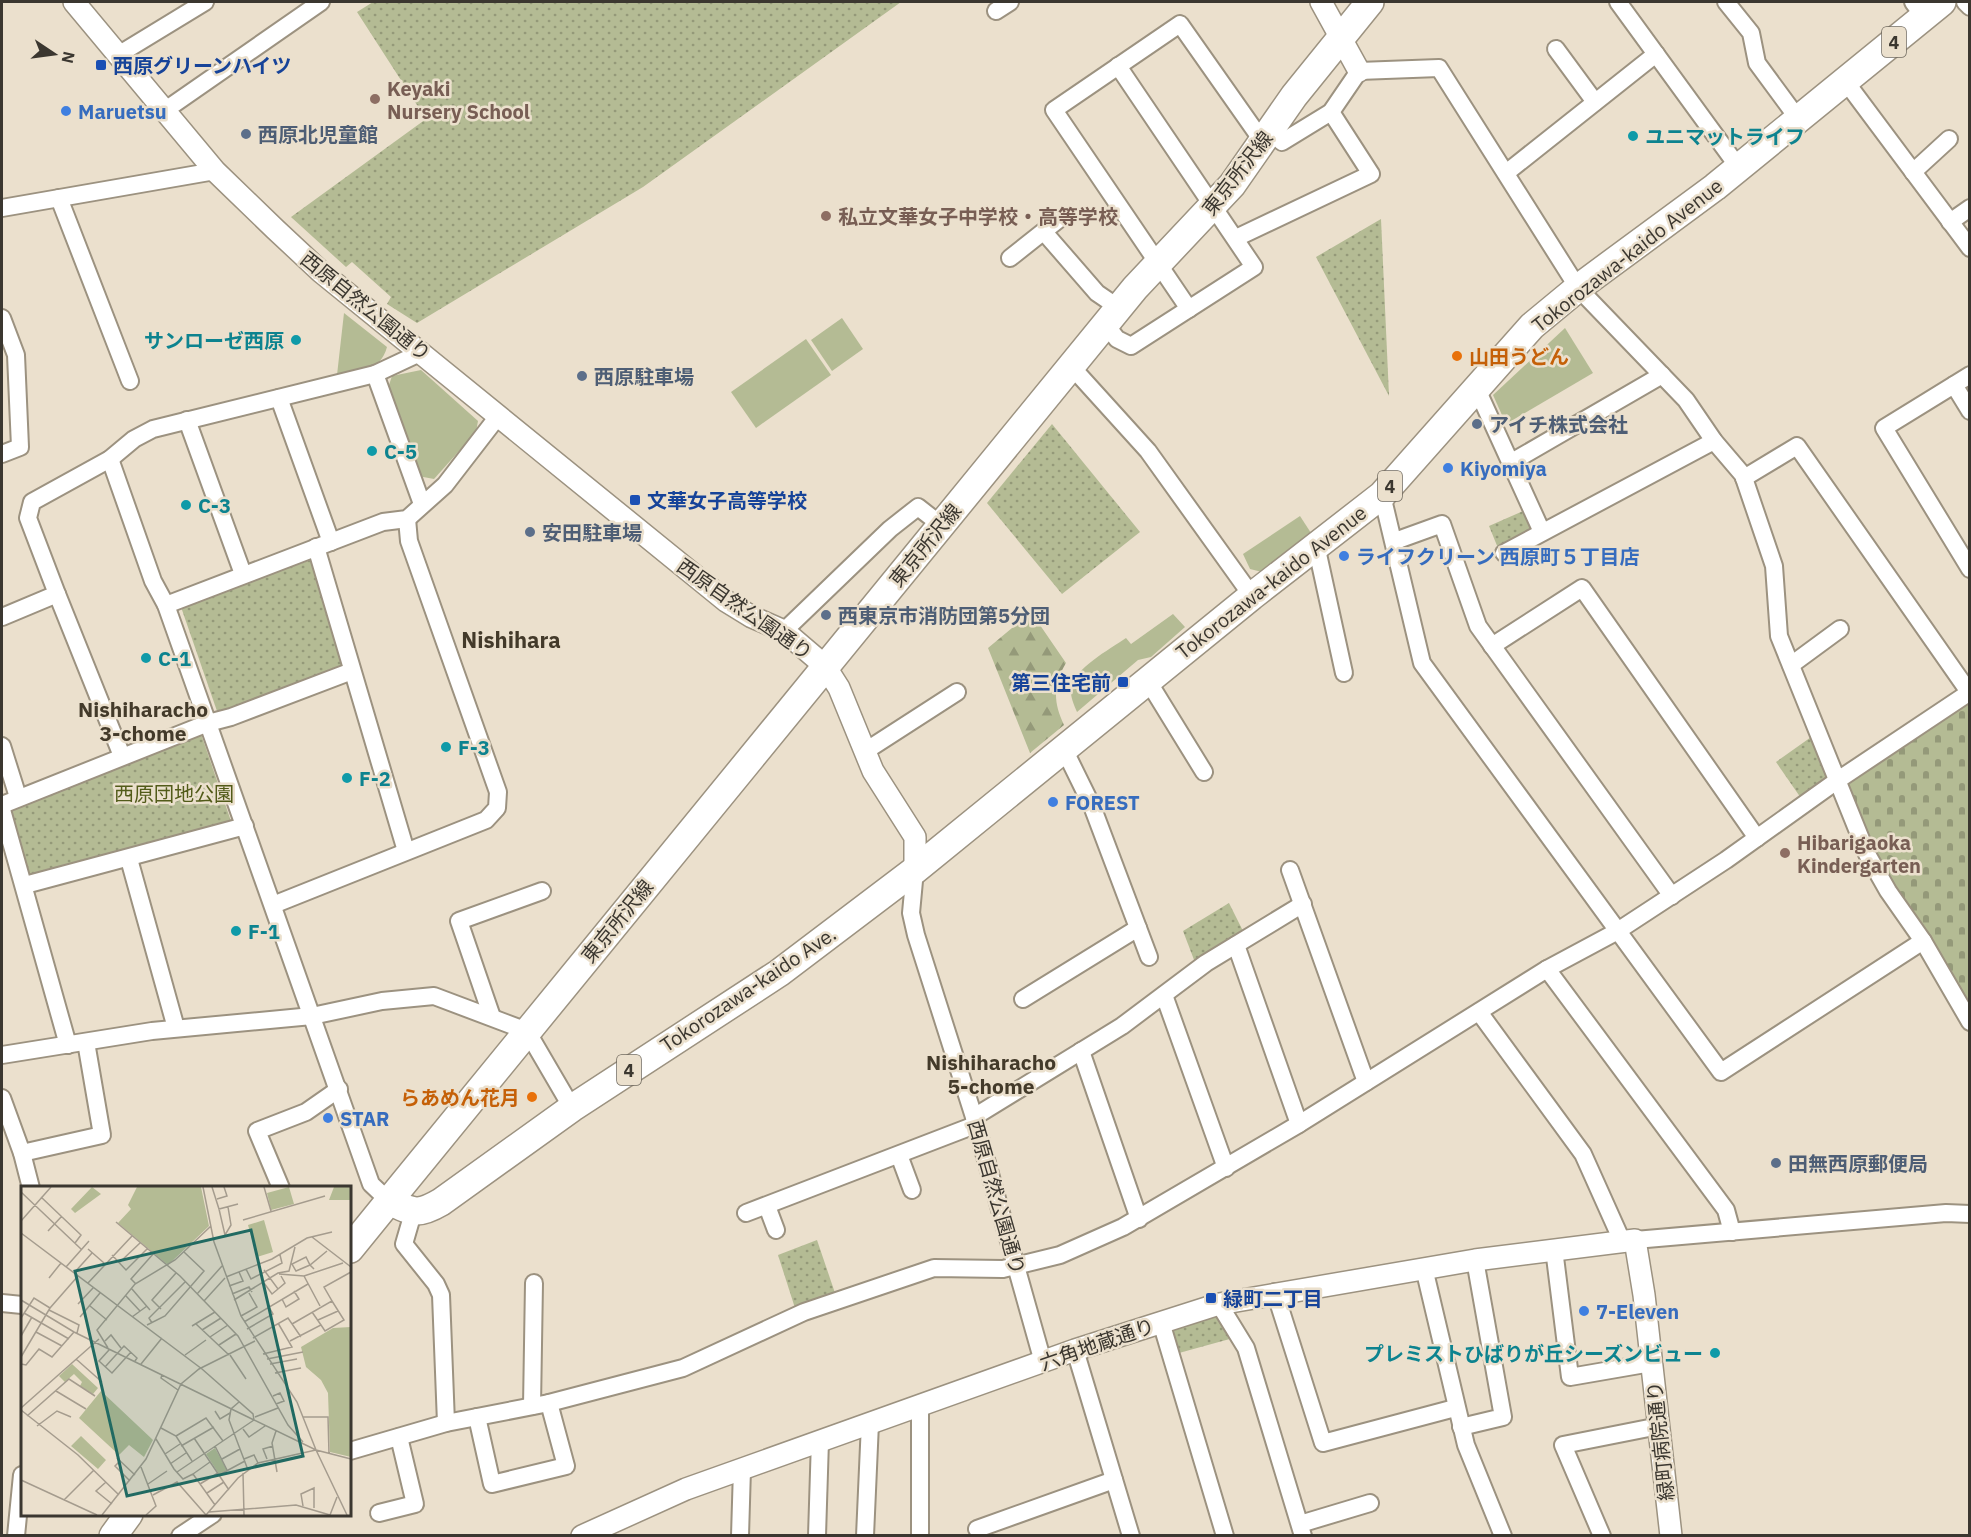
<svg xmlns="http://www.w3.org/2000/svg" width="1971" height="1537" viewBox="0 0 1971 1537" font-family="'IBM Plex Sans','Noto Sans JP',sans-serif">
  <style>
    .grass { fill: #b4bb94 }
    .forest { fill: url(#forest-firs) }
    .cemetery { fill: url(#cemetery-stones) }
    .park { fill: url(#park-dots) }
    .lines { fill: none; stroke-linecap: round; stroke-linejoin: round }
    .minor-casing { stroke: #9c9280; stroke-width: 20 }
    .tertiary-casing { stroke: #9c9280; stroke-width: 24 }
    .primary-casing { stroke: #9c9280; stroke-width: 30 }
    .minor { stroke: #fff; stroke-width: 16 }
    .tertiary { stroke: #fff; stroke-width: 21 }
    .primary { stroke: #fff; stroke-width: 27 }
    .transit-dot { fill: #1a4fb4; stroke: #ebe0cd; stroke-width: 2 }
    .education-dot { fill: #8d6e63; stroke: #ebe0cd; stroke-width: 2 }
    .shop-dot { fill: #3f7fe0; stroke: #ebe0cd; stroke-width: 2 }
    .service-dot { fill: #5c6f8a; stroke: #ebe0cd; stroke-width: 2 }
    .culture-dot { fill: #0f9aa8; stroke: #ebe0cd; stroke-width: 2 }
    .food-dot { fill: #e8710a; stroke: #ebe0cd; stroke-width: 2 }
    .labels { text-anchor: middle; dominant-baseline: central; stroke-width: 5; stroke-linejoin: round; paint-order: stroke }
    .shield { fill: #ebe0cd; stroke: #706a5f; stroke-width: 1.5 }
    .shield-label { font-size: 18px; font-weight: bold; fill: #3b3730 }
    .transit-label { font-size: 20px; font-weight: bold; fill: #164399; stroke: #ebe0cd; text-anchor: start }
    .education-label { font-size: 20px; font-weight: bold; fill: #785e54; stroke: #ebe0cd; text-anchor: start }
    .shop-label { font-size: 20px; font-weight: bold; fill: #366cbe; stroke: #ebe0cd; text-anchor: start }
    .service-label { font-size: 20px; font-weight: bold; fill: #4e5e75; stroke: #ebe0cd; text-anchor: start }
    .culture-label { font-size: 20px; font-weight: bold; fill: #0d838f; stroke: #ebe0cd; text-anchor: start }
    .street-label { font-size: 20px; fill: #3b3730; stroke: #ebe0cd }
    .food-label { font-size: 20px; font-weight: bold; fill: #c56008; stroke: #ebe0cd; text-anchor: start }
    .park-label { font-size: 20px; fill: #525b19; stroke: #ebe0cd }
    .neighbourhood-label { font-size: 21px; font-weight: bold; fill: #433a2a; stroke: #ebe0cd }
    .quarter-label { font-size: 22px; font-weight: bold; fill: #433a2a; stroke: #ebe0cd }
    .inset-road { fill: none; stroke: #a59c8e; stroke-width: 1.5 }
    .view { fill: #216a62; fill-opacity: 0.15; stroke: #216a62; stroke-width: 3 }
    .inset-edge { fill: none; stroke: #3b3730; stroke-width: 3 }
  </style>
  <defs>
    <pattern id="forest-firs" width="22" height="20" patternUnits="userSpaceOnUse" patternTransform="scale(1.5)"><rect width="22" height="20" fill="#b4bb94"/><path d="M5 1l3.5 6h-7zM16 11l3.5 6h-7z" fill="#949979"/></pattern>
    <pattern id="cemetery-stones" width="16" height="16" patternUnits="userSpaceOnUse" patternTransform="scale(1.5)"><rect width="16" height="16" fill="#b4bb94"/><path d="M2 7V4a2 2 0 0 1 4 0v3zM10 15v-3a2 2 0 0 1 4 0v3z" fill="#949979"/></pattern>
    <pattern id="park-dots" width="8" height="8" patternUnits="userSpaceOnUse" patternTransform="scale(1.5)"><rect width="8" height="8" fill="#b4bb94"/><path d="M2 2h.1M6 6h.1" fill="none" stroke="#949979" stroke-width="1.8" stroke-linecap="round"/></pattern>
  </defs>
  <rect width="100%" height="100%" fill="#ebe0cd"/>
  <g class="grass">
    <path d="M344,313L387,347C380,372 360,370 337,375Z"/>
    <path d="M842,318L863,349L832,371L811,340Z"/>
    <path d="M1565,328L1593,373L1506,424L1493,395Z"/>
    <path d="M806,339L831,375L756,428L731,392Z"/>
    <path d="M421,370L478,421L476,432L434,479L418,476L387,391L392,376Z"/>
    <path d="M1300,516L1311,533L1262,572L1250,569L1243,554Z"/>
    <path d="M1173,614L1185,627L1151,657L1138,660L1077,712C1074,705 1070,696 1071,689C1074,668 1109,650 1126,638L1131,644Z"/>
  </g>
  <path class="forest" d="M1031,612L1066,663C1053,685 1053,702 1064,725L1030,753L988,648Z"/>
  <path class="cemetery" d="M1969,700V1008L1890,884L1844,783Z"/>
  <g class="park">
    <path d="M373,2H901L643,187L417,323L387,304L391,297L352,262L346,267L291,217L426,119L357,12Z"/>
    <path d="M1381,219L1389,396L1316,257Z"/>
    <path d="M1052,424L1140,532L1062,594L987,503Z"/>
    <path d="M1530,508L1540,531L1500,553L1489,526Z"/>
    <path d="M316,558L347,668L218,714L181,607Z"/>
    <path d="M201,734L232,824L27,881L8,809Z"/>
    <path d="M1814,735L1833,778L1803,801L1776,762Z"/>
    <path d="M1229,903L1245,935L1196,965L1183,931Z"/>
    <path d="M817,1240L835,1293L795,1308L778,1255Z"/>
    <path d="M1227,1309L1237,1337L1179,1353L1170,1329Z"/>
  </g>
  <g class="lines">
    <defs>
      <g id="minor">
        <path d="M1618,2L1739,168"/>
        <path d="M1726,2L1751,33L1757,63L1799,120"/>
        <path d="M1913,2L1924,17"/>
        <path d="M1965,2L1970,7"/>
        <path d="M996,11L1010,2"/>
        <path d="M1556,49L1595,102"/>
        <path d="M118,55L205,2"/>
        <path d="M1846,82L1970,248"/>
        <path d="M164,111L321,2"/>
        <path d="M1270,131L1282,142L1331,112L1359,71L1439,68L1578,288L1686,400L1714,441L1743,475L1774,566L1779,636L1867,854L1888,891L1923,941L1970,1022"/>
        <path d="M1913,172L1949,139"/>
        <path d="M1506,173L1656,54"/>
        <path d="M59,198L130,381"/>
        <path d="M2,208L215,171"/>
        <path d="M1950,222L1970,208"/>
        <path d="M1044,232L1097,293L1119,308"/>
        <path d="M1236,238L1371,174L1331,112"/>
        <path d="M1010,258L1058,220"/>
        <path d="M1189,309L1054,110L1180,24L1263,142"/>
        <path d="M2,318L16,355L20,447L2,454"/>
        <path d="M1106,325L1117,339L1131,346L1254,267L1118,66"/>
        <path d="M1071,366L1148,451L1252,596"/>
        <path d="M375,374L422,504"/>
        <path d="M1970,375L1884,428L1970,569"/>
        <path d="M1954,385L1970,411"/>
        <path d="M1476,387L1542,532"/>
        <path d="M279,398L331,542"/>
        <path d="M187,420L243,574"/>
        <path d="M110,459L153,581L166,605L371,1184L389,1201"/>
        <path d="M1510,463L1662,375"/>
        <path d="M1744,478L1797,446L1969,692"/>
        <path d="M1382,495L1422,663L1721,1072L1923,941"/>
        <path d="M1395,541L1442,524L1478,626L1672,896"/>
        <path d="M1316,545L1344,673"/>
        <path d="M316,547L406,851"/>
        <path d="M1504,553L1714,441"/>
        <path d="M57,594L122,756"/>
        <path d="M166,605L383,522L407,519L445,485L499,415"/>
        <path d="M2,617L57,594L28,518L32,502L110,459L134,439L153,429L375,374L422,352"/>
        <path d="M784,631L890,529L918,507L941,525"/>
        <path d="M1492,646L1582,588L1757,838"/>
        <path d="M1791,665L1840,629"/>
        <path d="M1148,681L1204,772"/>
        <path d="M2,746L18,797"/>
        <path d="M1064,749L1092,806L1149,957"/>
        <path d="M864,752L957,692"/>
        <path d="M2,805L208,723L231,717L352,671"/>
        <path d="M2,810L68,1045"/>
        <path d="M129,859L176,1028"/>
        <path d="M915,870L911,913L916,935L974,1117L1043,1362"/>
        <path d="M1290,870L1366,1082"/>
        <path d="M25,885L245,826"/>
        <path d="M273,905L486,820L497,808L498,792L409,541L407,519"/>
        <path d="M1236,945L1299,1124"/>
        <path d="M1547,969L1726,1210L1732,1232"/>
        <path d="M1164,995L1226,1168"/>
        <path d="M1023,999L1138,928"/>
        <path d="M1479,1012L1583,1154L1622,1241"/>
        <path d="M492,1017L459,921L542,891"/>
        <path d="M1081,1051L1139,1219"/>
        <path d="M2,1055L152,1031L312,1016L382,1001L434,996L527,1031L572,1108"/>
        <path d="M2,1098L22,1153L31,1188"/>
        <path d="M974,1117L1122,1026L1206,963L1303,904"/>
        <path d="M22,1153L102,1135L86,1042"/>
        <path d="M899,1155L912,1190"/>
        <path d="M281,1188L257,1131L306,1112L339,1089"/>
        <path d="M767,1206L776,1230"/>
        <path d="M413,1213L404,1244L436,1284L441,1295L446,1423"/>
        <path d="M746,1213L975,1125"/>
        <path d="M1635,1240L1946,1213L1970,1214"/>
        <path d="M1554,1249L1570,1377L1651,1363"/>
        <path d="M1424,1268L1466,1445L1503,1536"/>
        <path d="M1275,1292L1323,1443L1455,1408"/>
        <path d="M2,1303L22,1305"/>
        <path d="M1219,1304L1246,1348L1303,1536"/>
        <path d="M1161,1322L1225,1536"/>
        <path d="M1075,1350L1131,1536"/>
        <path d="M532,1406L534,1283"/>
        <path d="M920,1406V1536"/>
        <path d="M477,1417L492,1484L566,1466L549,1403"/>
        <path d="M1461,1427L1503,1417L1475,1260"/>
        <path d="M350,1451L446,1423L549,1403L683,1368L804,1312L934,1268L1003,1269L1060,1255L1123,1227L1299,1124L1547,969L1616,932L1726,860L1838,780L1970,692"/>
        <path d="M379,1513L415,1504L399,1437"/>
        <path d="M1300,1524L1370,1503"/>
        <path d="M977,1529L1114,1480"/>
        <path d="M16,1536L22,1475"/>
        <path d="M180,1536L213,1514"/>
        <path d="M740,1536L742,1469"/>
        <path d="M817,1536L820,1440"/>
        <path d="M865,1536L870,1423"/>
        <path d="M1602,1536L1563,1445L1659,1426"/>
      </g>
      <g id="tertiary">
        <path d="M74,2L215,171L275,229L321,272L726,601L752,617L784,631L825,666L839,688L873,771L915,837V870"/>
        <path d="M1321,2L1359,71"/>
        <path d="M582,1536L686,1489L1075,1350L1219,1304L1475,1260L1635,1240L1644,1295L1671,1536"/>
      </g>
      <g id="primary">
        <path d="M389,1201L1135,288L1232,185L1294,96L1370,2"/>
        <path d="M350,1249L389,1201C413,1212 417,1216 441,1202L572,1108L779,973L915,870L1252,596L1382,495L1532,326L1578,288L1715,187L1942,2"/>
        <path d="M113,1536L129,1514"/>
      </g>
    </defs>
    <use href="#minor" class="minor-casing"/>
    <use href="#tertiary" class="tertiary-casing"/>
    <use href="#primary" class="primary-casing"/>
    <use href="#minor" class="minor"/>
    <use href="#tertiary" class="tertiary"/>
    <use href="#primary" class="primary"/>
  </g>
  <g class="transit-dot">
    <rect x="95" y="59" width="12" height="12" rx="3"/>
    <rect x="629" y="494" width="12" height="12" rx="3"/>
    <rect x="1117" y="676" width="12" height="12" rx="3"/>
    <rect x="1205" y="1292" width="12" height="12" rx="3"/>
  </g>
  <g class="education-dot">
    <circle cx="375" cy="99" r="6"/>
    <circle cx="826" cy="216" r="6"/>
    <circle cx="1785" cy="853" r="6"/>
  </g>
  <g class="shop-dot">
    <circle cx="66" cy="111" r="6"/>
    <circle cx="1448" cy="468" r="6"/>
    <circle cx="1344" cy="556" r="6"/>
    <circle cx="1053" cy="802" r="6"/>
    <circle cx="328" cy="1118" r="6"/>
    <circle cx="1584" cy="1311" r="6"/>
  </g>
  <g class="service-dot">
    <circle cx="246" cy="134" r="6"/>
    <circle cx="582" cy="376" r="6"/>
    <circle cx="1477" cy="424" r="6"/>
    <circle cx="530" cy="532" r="6"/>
    <circle cx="826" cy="615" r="6"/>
    <circle cx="1776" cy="1163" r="6"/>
  </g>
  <g class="culture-dot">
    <circle cx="1633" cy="136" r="6"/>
    <circle cx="296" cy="340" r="6"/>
    <circle cx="372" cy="451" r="6"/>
    <circle cx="186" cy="505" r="6"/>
    <circle cx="146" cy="658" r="6"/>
    <circle cx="446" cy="747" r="6"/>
    <circle cx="347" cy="778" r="6"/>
    <circle cx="236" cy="931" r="6"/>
    <circle cx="1715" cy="1353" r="6"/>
  </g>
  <g class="food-dot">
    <circle cx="1457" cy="356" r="6"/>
    <circle cx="532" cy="1097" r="6"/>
  </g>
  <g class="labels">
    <g class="shield">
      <rect x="1882" y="27" width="24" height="30" rx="4.5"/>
      <rect x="1378" y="471" width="24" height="30" rx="4.5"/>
      <rect x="617" y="1055" width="24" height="30" rx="4.5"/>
    </g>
    <g class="shield-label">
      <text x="1894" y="42">4</text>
      <text x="1390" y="486">4</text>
      <text x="629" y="1070">4</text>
    </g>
    <g class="transit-label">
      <text x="113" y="65">西原グリーンハイツ</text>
      <text x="647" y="500">文華女子高等学校</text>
      <text x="1111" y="682" text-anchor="end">第三住宅前</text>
      <text x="1223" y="1298">緑町二丁目</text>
    </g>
    <g class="education-label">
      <text x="387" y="88">Keyaki<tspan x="387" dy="23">Nursery School</tspan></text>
      <text x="838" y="216">私立文華女子中学校・高等学校</text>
      <text x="1797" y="842">Hibarigaoka<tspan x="1797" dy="23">Kindergarten</tspan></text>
    </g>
    <g class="shop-label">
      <text x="78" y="111">Maruetsu</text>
      <text x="1460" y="468">Kiyomiya</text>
      <text x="1356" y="556">ライフクリーン 西原町５丁目店</text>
      <text x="1065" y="802">FOREST</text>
      <text x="340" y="1118">STAR</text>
      <text x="1596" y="1311">7-Eleven</text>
    </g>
    <g class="service-label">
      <text x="258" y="134">西原北児童館</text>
      <text x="594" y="376">西原駐車場</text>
      <text x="1489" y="424">アイチ株式会社</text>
      <text x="542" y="532">安田駐車場</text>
      <text x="838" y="615">西東京市消防団第5分団</text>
      <text x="1788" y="1163">田無西原郵便局</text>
    </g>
    <g class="culture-label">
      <text x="1645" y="136">ユニマットライフ</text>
      <text x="284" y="340" text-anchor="end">サンローゼ西原</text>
      <text x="384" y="451">C-5</text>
      <text x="198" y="505">C-3</text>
      <text x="158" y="658">C-1</text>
      <text x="458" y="747">F-3</text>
      <text x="359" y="778">F-2</text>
      <text x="248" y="931">F-1</text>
      <text x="1703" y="1353" text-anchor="end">プレミストひばりが丘シーズンビュー</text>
    </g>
    <g class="street-label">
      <text transform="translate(1237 173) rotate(-52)">東京所沢線</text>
      <text transform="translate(1627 255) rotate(-38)">Tokorozawa-kaido Avenue</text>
      <text transform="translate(366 306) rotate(39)">西原自然公園通り</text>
      <text transform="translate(925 545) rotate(-51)">東京所沢線</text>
      <text transform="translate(1271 582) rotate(-38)">Tokorozawa-kaido Avenue</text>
      <text transform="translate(745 609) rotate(35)">西原自然公園通り</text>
      <text transform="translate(617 921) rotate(-51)">東京所沢線</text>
      <text transform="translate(748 989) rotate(-34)">Tokorozawa-kaido Ave.</text>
      <text transform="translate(997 1197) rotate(74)">西原自然公園通り</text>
      <text transform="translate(1097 1344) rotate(-19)">六角地蔵通り</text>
      <text transform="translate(1660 1441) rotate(-96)">緑町病院通り</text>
    </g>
    <g class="food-label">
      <text x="1469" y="356">山田うどん</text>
      <text x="520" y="1097" text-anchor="end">らあめん花月</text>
    </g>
    <g class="park-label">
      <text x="174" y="793">西原団地公園</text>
    </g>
    <g class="neighbourhood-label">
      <text x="143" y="709">Nishiharacho<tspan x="143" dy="24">3-chome</tspan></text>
      <text x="991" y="1062">Nishiharacho<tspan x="991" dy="24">5-chome</tspan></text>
    </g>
    <g class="quarter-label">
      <text x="511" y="639">Nishihara</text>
    </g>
  </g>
  <g transform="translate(21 1186)">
    <rect width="330" height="330" fill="#ebe0cd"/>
    <path d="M243,34L252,66L236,71L227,39ZM60,250L85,274L77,283L50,260Z" fill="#b4bb94"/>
    <path d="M330,141V271L309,266L307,207L300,194L285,181L280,161L312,142Z" fill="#b4bb94"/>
    <path d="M116,1H180L188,40L147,79L97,37L110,23L107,19Z" fill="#b4bb94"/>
    <path d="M71,1L80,8L54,27L50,23ZM268,1L273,18L250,24L246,7ZM313,1H330V14H308ZM51,178L77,202L72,208L59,200L61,196L53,188L44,196L38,190ZM80,205L132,254L123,271L108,259L98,269L58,232ZM194,262L206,284L198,288L185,268Z" fill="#b4bb94"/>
    <path class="inset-road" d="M182,1L193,56L220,130L276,216L295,264L237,277L217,292L185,329M191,1L198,23L217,18M243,1L250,25M0,6L60,63M20,11L60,49L54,57M196,13L206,10L203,1M198,23L204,49L210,39L207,21M222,34L304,10M0,35L30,1M95,36L159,90L217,150L267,239L282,256M27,45L41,30M0,47L181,183L232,228L233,234L295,264L330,273M291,51L330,81M67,63L83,77M91,69L105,84L127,62M99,76L119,57M45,81L68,55M225,83L230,93L261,77L259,69M293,83L289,79L285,71L271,78L275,85L289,79L306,65M243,84L257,103L264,97L260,90M53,87L71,67M258,88L283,90L322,77M283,90L299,120M205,91L251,73L286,52L311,46M28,92L40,77M67,97L111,50M243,97L251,108L257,103M115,98L110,93L133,67M208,100L222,95L218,86M111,103L129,124M176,108L201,80M211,108L228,101L231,106M105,110L119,125M261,113L265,121L278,113L273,105M0,114L53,146L233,234M213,114L257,87L268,85L274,61M183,115L204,92M57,118L72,102M69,120L86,134M140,123L131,114L155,87M28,124L58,139L56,147M3,127L48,153M220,130L236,121L228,107M59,131L79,107M111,131L126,120M0,132L13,112L29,122M297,134L317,125M223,136L287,98M131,137L128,132L164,96M175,138L208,169M271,138L311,115L303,101L330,86M126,139L144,130L183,85L163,66M300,139L304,145L323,134L311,115M171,140L194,126M226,143L252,128L248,121M181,144L200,132M15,146L41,160M0,150L11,131M189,151L207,139M232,152L267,132L280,151M84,155L90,149L100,162M269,155L300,139L291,126M198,159L215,148M87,162L76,144L114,98L154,74L190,40M88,164L78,175L91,187L110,166M242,168L271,161L257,137M164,169L185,154M209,169L225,193M0,171L29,122L57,90M55,173L81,196M246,173L282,166M0,178L5,179L18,163L31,171L53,146M120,178L141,152M249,178L276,173M84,181L103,160L116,172L114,175M254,187L280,182M141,189L140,192L157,204M35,205L65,223M252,210L259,207L263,215L255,218M218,216L210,223L208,234L227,284M0,222L78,153M0,224L57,269L98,309M194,225L199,233L209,227M6,230L48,193L74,210M234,231L257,222M282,231H307L308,268M16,240L36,225L50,231M140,242L155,250L171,275M222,243L228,251L244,240M255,245L251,257L256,286M155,250L185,232L202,255M173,252L208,304M135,253L153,283L162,293L172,288L194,319M160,260L193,241M194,260L206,284M295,264L326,329M144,268L159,258M96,272L114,289M201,273L219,263M223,273L233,269L237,277M246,273L242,263L252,260M99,275L94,280L109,295M149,278L165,267M120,281L135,320L125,329M156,286L233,234M222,287L223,329M172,288L189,276M198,289L224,275M0,294L76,329M85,296L75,305L91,318M127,298L146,285M179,298L197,287M186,307L203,296M132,309L156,296L185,329M43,314L73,284M282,320L280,308L293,302V322M188,326L275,319L309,329M81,329L125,273L160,198L178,183L234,155M309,329L316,311"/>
    <path class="view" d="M230,44L282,270L106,310L54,85Z"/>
    <rect width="330" height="330" class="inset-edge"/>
  </g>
  <rect width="1971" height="1537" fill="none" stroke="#3b3730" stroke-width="6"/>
  <g transform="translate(54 54) rotate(103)" stroke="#ebe0cd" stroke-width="4.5" paint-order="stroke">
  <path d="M0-4.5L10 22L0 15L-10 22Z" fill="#3b3730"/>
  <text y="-9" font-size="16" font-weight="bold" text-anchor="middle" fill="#3b3730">N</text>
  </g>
</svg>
